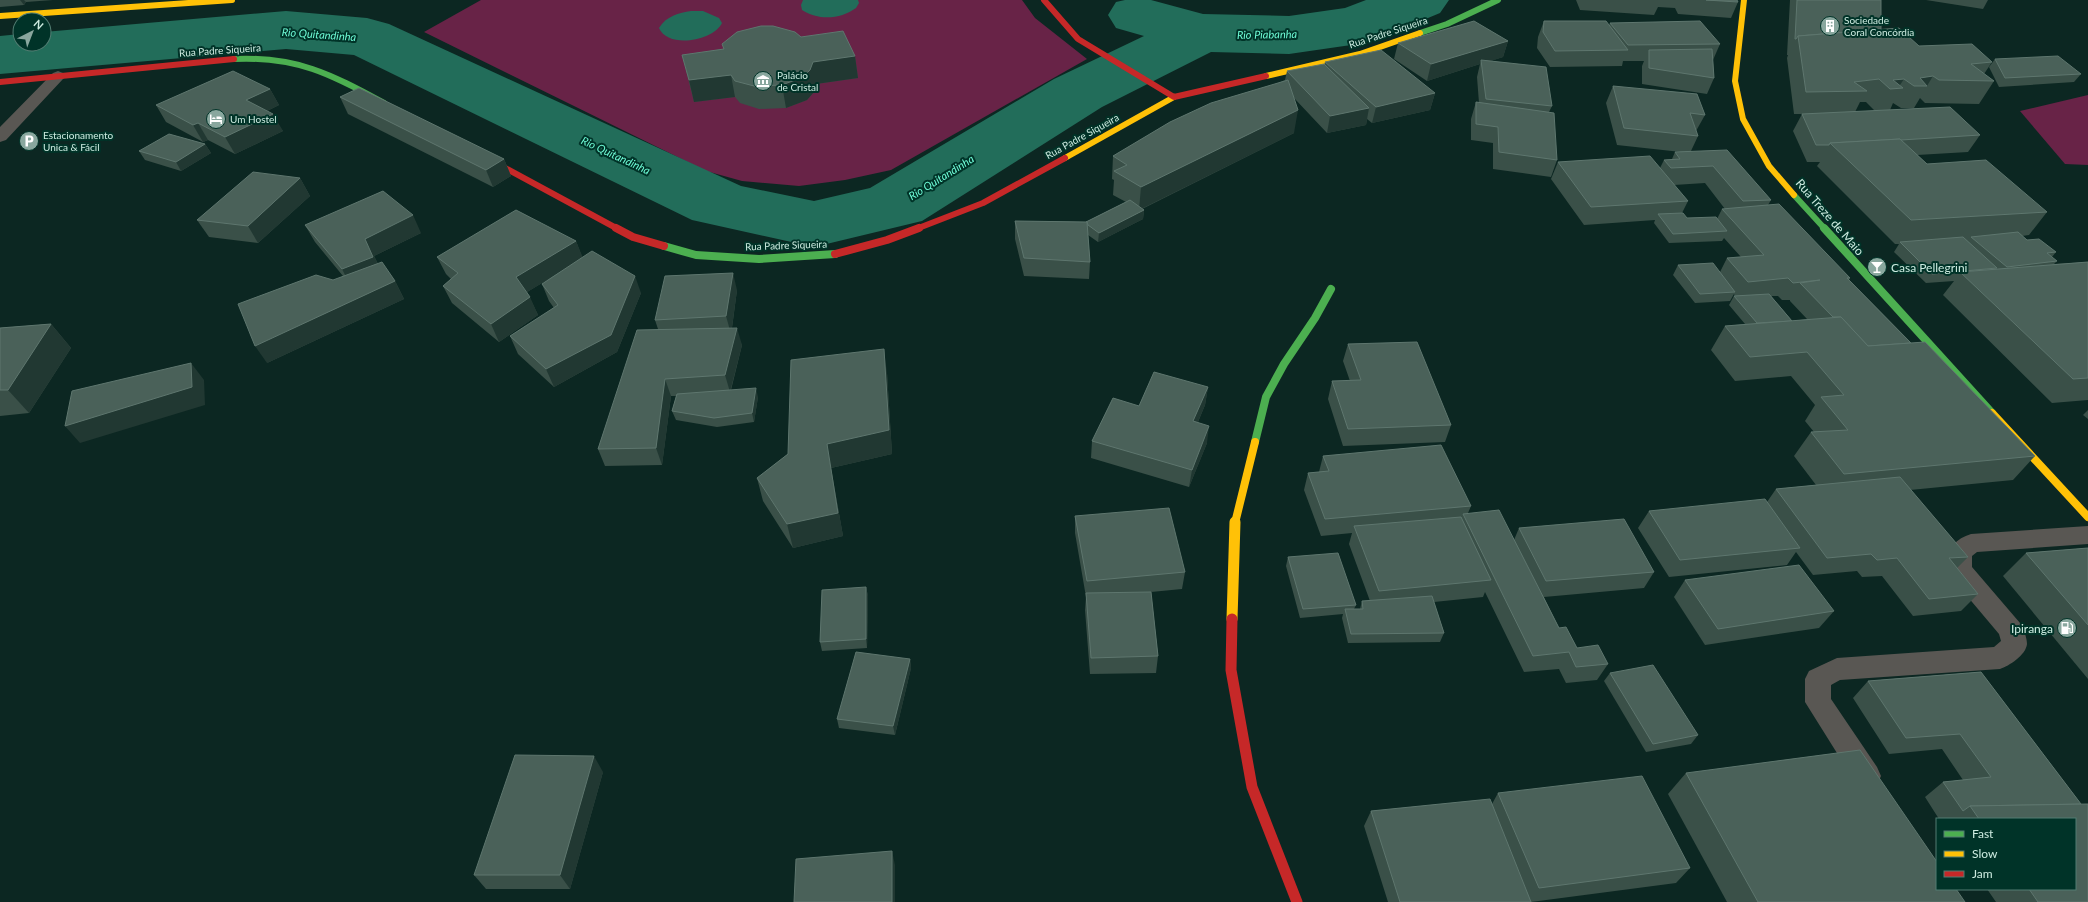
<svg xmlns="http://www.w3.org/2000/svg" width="2088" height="902" viewBox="0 0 2088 902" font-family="Lato,sans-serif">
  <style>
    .green { fill: #682347 }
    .water { fill: #226d5a }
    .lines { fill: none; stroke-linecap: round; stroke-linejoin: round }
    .river { fill: #226d5a; fill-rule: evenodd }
    .lane { fill: #595753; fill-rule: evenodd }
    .fast-far1 { stroke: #4caf50; stroke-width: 6 }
    .fast { stroke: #4caf50; stroke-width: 8 }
    .slow-far2 { stroke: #ffc107; stroke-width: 6 }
    .slow-far1 { stroke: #ffc107; stroke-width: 8 }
    .slow { stroke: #ffc107; stroke-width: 11 }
    .jam-far2 { stroke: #c62828; stroke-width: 6 }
    .jam-far1 { stroke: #c62828; stroke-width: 8 }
    .jam { stroke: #c62828; stroke-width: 11 }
    .wall { fill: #3a5048; fill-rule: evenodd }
    .shaded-wall { fill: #213832 }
    .building { fill: #4a6159; stroke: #5e766e }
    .labels { text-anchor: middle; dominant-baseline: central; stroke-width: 4; stroke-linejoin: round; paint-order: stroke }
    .far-poi-label { font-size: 10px; fill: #cdece1; stroke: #003328; text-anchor: start }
    .far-street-label { font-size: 10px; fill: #cdece1; stroke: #003328 }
    .far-water-label { font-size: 11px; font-style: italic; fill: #6efbd6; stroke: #003328 }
    .street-label { font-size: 12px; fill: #cdece1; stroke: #003328 }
    .poi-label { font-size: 12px; fill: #cdece1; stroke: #003328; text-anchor: start }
  </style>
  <rect width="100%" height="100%" fill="#0c2722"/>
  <g class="green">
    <path d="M481,0H1022L1035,18L1087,59L891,170L845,180L799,186L742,181L706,171L424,32Z"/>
    <path d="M2088,95V165L2065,164L2020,111Z"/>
  </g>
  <g class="water">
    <path d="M803,0H858L859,3L856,8C841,19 819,21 802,10L801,5Z"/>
    <path d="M691,11H703L719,18L722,23C713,41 668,49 659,28C666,16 679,13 691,11Z"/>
  </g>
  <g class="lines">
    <path class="river" d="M1125,0H1151L1203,14L1289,16L1345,8L1366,0H1449L1440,13L1380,38L1358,44L1289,54L1211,52L1102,107L922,221L814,247L692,220L354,55L286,49L0,74V36L20,34V44H44V32L286,11L367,18L389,24L741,186L814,201L870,188L1054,79L1144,36L1116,28L1108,15L1116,2Z"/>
    <g class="lane">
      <path d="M58,71L63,73L66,76L63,79L6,140L0,142V127L53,73Z"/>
      <path d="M2088,526V544L1977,552L1972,556V567L2020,623C2023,628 2027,637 2027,644C2026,655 2009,666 2000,669L1840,680L1831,685V699L1877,767L1881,776L1877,785L1867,789L1857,785L1805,702V679L1809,671L1837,658L1994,647L2001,641L1999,634L1951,577C1941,557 1951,540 1971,534Z"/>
    </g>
    <g class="fast-far1">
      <path d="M1420,33L1447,24L1498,0"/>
      <path d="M234,59C296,56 331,74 384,103"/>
      <path d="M1794,195L1825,229"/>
    </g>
    <g class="fast">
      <path d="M1824,228L1992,413"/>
      <path d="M664,246L696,255L759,259L835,254"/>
      <path d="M1255,442L1266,397L1284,364L1315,318L1331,289"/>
    </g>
    <g class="slow-far2">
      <path d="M1744,0L1735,81L1743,119L1769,166L1794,195"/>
      <path d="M0,16L232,0"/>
      <path d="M1266,76L1360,54L1420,33"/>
      <path d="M1065,158L1174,97"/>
    </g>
    <g class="slow-far1">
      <path d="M1992,413L2088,517"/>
      <path d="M1235,523L1255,442"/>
    </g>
    <path class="slow" d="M1232,619L1235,522"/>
    <g class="jam-far2">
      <path d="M1044,0L1078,39L1174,97L1266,76"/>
      <path d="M0,82L234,59"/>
      <path d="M483,156L618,229"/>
      <path d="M916,229L983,203L1065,158"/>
    </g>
    <g class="jam-far1">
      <path d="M616,228L633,237L664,246"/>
      <path d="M835,254L887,240L919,228"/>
    </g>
    <path class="jam" d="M1232,619L1231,670L1252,787L1297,902"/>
  </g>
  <g class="wall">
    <path d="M0,0H53L26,2L24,5L0,7Z"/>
    <path d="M1576,0H1737L1738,2L1731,18L1678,14L1675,8L1658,7L1654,15L1580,10Z"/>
    <path d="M1790,0H1881V29L1919,46L1992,62L1984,74L1994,81L1979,104L1925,103L1920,98L1914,108H1901L1893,103L1890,110L1980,135L1968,152L1917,155L1927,164L2047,212L2029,235L2022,236L2027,240L2056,252L2052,257L2057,261L2054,264L2088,262V400L2052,403L1943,295L1954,281L1926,283L1894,252L1899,244H1895L1817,166L1820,162H1807L1793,131L1802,114H1794L1787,58L1788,55H1787ZM1860,102H1866L1875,111L1855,112Z"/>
    <path d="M1926,0H1988L1983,9Z"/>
    <path d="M1544,21L1609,25L1610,23L1720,44L1713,60L1714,78L1707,94L1642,84V66L1644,61H1623L1622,66L1550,67L1537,48L1538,37Z"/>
    <path d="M801,37L855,56L858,78L816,84L814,92L807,100L786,108L759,109L740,103L735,97L694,102L682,55Z"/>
    <path d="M1508,41L1503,57L1490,61L1552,106L1549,112L1557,160L1551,177L1493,169V143L1471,140V119L1476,102L1479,103L1477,77L1480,64L1427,81L1394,59L1398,43Z"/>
    <path d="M1995,59L2081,74L2074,82L1999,87L1989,67Z"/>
    <path d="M1325,62L1435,93L1430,110L1372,123L1367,119L1366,125L1327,133L1294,98V133L1142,209L1144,210L1143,219L1098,242L1088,235L1090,262L1089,279L1024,276L1015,239V221L1086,222L1126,202L1113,195L1114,180L1112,179L1113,156L1285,80L1287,71L1324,65Z"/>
    <path d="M1613,86L1705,115L1696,131L1698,136L1691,151L1771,200L1768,205L1850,278L1849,280L1911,343L2035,456L2013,480L1910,490L1968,557L1957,568L1978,594L1961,611L1913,616L1882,576L1862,577L1857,571L1813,575L1796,552L1787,565L1669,577L1638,528L1649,511L1767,502L1776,489L1816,485L1794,456L1811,432H1814L1805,421L1815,405L1791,376L1735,381L1711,350L1725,326L1745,324L1729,305L1734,296H1735L1734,294L1730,301L1695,303L1673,275L1678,265L1720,272L1727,258L1741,257L1724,238L1722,241L1669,243L1654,223L1655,220L1584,225L1551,179L1558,162L1660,168L1664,160L1672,159L1675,152H1681L1617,145L1606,103ZM1705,183L1725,209H1722L1717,219L1687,218L1682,213L1688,201L1674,185ZM1771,296H1778L1782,300H1790V301L1807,319L1792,321Z"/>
    <path d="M270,89L279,105L267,111L283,131L235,154L208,140L203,142L166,122L156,105Z"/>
    <path d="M340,97L504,159L511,176L493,187L348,114Z"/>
    <path d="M205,144L211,153L181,171L145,160L139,151Z"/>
    <path d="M300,178L310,196L258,243L209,237L197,220Z"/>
    <path d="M305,225L421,233L374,256L378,264L395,281L404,299L267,363L343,276L315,242Z"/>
    <path d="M576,241L582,257L641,293L617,352L554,387L518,354L510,336L554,308L549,301L542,284L552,277L527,292L538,315L499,342L452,303L443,286L451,279L446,274L437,257Z"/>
    <path d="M737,290L732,328L742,345L731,390L758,397L754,422L717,427L676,420L672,411L676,396H671L662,465L605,466L598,449L658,329L655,320Z"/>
    <path d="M51,324L71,348L29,413L0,416V328Z"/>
    <path d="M1348,344L1451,425L1445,442L1343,446L1328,399L1332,381H1350L1343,361Z"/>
    <path d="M887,373L892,454L831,468L843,536L793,548L763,501L757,478L788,454Z"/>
    <path d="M1208,387L1205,405L1198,422L1207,443L1189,487L1091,458L1092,441L1139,406Z"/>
    <path d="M2088,410V419L2083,415Z"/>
    <path d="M1323,456L1471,506L1468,513L1514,540L1519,528L1654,572L1644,588L1544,597L1559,628L1577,648L1608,664L1597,680L1566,683L1559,669L1524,672L1485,592L1483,597L1434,602L1444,633L1440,642L1348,643L1342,618L1343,614L1300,618L1286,566L1288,557L1356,605L1354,609H1360L1362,601H1370L1349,544L1352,533L1321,536L1304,490L1308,473L1319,472Z"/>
    <path d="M1075,516L1185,572L1182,589L1151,592L1158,656L1156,673L1090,674L1085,610L1086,597L1075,533Z"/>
    <path d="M2088,548V679L2003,576L2026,553Z"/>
    <path d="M1685,580L1834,611L1819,628L1705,645L1674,597Z"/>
    <path d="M866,587L868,596L867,648L822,651L820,642Z"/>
    <path d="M910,659L911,668L895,735L839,728L837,719Z"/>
    <path d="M1981,672L2081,804H2088V902H1996L1987,889H2075V819H1939L1925,797L1943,782L1963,780L1942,749L1889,754L1853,698L1868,681Z"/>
    <path d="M1610,673L1698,735L1691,744L1646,752L1604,681Z"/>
    <path d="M603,772L570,889H486L474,875Z"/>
    <path d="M1686,773L1965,902H1727L1668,794Z"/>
    <path d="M1498,793L1690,868L1676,883L1531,902H1388L1364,826L1371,811L1492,804Z"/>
  </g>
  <g class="shaded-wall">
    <path d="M20,0H24L26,2L24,5Z"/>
    <path d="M1508,41L1503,57L1482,64L1481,60L1480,64L1427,81L1431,64Z"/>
    <path d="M855,56L858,78L816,84L814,92L807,100L786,108L782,85L813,62Z"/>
    <path d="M731,75L735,97L694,102L689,80Z"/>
    <path d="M1933,76L1927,86L1920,78Z"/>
    <path d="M1904,79L1898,88L1893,80Z"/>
    <path d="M270,89L279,105L255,117L246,100Z"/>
    <path d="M1435,93L1430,110L1372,123L1376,107Z"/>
    <path d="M1369,108L1366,125L1327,133L1330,116Z"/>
    <path d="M1298,110L1294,133L1139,210L1141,187Z"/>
    <path d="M273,114L283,131L235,154L225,137Z"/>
    <path d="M198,123L208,140L203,142L193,125Z"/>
    <path d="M205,144L211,153L181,171L176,162Z"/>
    <path d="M504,159L511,176L493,187L486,170Z"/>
    <path d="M300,178L310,196L258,243L248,226Z"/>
    <path d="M1144,210L1143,219L1098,242L1099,233Z"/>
    <path d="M413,215L421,233L374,256L383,274L351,287L342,269L365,239Z"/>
    <path d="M576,241L583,258L524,294L516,277Z"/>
    <path d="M733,273L737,290L731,334L726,316Z"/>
    <path d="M635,276L641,293L617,352L554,387L546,369Z"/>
    <path d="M395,281L404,299L267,363L255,346Z"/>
    <path d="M530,297L538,315L499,342L491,324Z"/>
    <path d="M51,324L71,348L29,413L8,390Z"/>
    <path d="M737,328L742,345L730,392L725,375Z"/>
    <path d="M884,349L887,373L892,454L831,468L843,536L793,548L787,524L827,444Z"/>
    <path d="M191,363L204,380L205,405L80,443L65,426Z"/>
    <path d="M665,379L671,396L662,465L656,448Z"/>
    <path d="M1208,387L1205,405L1191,438L1193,421Z"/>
    <path d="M756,388L758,397L754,422L752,413Z"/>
    <path d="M1209,426L1207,443L1189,487L1192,470Z"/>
    <path d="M866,587L868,596L867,648L866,639Z"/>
    <path d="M910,659L911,668L895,735L893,726Z"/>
    <path d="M594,756L603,772L570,889L560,875Z"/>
    <path d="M892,851L895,865V902H892Z"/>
  </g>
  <g class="building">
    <path d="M1706,0H1737L1738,2Z"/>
    <path d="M1797,0H1881V29L1798,36L1796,39H1795Z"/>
    <path d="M1474,21L1508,41L1431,64L1398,43Z"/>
    <path d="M1544,21H1606L1628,50L1555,51L1543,32Z"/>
    <path d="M1700,21L1720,44L1628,45L1610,23Z"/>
    <path d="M761,26H773L795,32L801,37L843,31L855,56L813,62L810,70L803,77L782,85L754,86L735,81L731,75L689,80L682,55L724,49L722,44L737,32Z"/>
    <path d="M1899,28L1919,46L1972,44L1992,62L1971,64L1994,81L1939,80L1933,76L1920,78L1927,86H1914L1904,79L1893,80L1903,88L1890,89L1879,79L1854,82L1867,91L1806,92L1798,36Z"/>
    <path d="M1712,49L1714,78L1649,68V50Z"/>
    <path d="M1381,50L1435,93L1376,107L1325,62Z"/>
    <path d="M2058,56L2081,74L2005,78L1995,59Z"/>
    <path d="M1481,60L1546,67L1552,106L1486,99Z"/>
    <path d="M1324,64L1369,108L1330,116L1287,71Z"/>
    <path d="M233,71L270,89L246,100L273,114L225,137L198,123L193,125L156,105Z"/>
    <path d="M1288,80L1298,110L1141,187L1114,171L1127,165L1113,156L1170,122L1211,103Z"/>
    <path d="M1613,86L1697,94L1705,115L1690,113L1698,136L1624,128Z"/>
    <path d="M359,88L504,159L486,170L340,97Z"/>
    <path d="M1476,102L1554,113L1557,160L1499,152L1498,127L1476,124Z"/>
    <path d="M1950,107L1980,135L1901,140L1900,139L1830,143L1829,145H1816L1802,114Z"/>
    <path d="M169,134L205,144L176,162L139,151Z"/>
    <path d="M1900,139L1927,164L1986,160L2047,212L1911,220L1830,143Z"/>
    <path d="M1727,150L1771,200L1743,201L1713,166L1671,168L1664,160L1680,159L1675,152Z"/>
    <path d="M1650,156L1688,201L1591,207L1558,162Z"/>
    <path d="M253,172L300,178L248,226L197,220Z"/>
    <path d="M383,191L413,215L365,239L373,257L342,269L305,225Z"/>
    <path d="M1130,200L1144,210L1099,233L1088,225L1087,222H1086Z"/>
    <path d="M1779,204L1850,278H1847L1911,343L1868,346L1841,317H1833L1800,283L1820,280L1793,283L1788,278L1748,282L1727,258L1764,255L1722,209Z"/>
    <path d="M516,210L576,241L516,277L530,297L491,324L443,286L458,273L437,257Z"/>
    <path d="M1683,213L1687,218L1716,217L1727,231L1673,234L1658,214Z"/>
    <path d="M1015,221L1087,222L1090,262L1024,258Z"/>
    <path d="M2018,232L2027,240L2039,239L2056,252L2047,253L2057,261L2007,267L1971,237Z"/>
    <path d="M1963,237L1997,268L1932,274L1900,242Z"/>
    <path d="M592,251L635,276L611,335L546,369L510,336L558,305L542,284Z"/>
    <path d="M382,262L395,281L255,346L238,304L316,275L333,280Z"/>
    <path d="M2088,262V378L2073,379L1960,272Z"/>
    <path d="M1713,263L1735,292L1700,294L1678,265Z"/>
    <path d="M733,273L726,316L655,320L665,276Z"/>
    <path d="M1769,294L1792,321L1757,323L1734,296Z"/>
    <path d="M1841,317L1868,346L1925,342L2035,456L1844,474L1811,432L1848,430L1821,397L1844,395L1807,352L1750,357L1725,326Z"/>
    <path d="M51,324L8,390H0V328Z"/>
    <path d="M737,328L725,375L665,379L656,448L598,449L637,330Z"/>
    <path d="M1417,342L1451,425L1348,429L1332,381L1361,380L1348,344Z"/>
    <path d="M884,349L889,430L827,444L838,513L787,524L757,478L788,454L791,360Z"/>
    <path d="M191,363L192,387L65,426L72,391Z"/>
    <path d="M1154,372L1208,387L1193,421L1209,426L1192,470L1092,441L1113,398L1139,406Z"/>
    <path d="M756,388L752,413L714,418L672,411L677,394Z"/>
    <path d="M1441,445L1471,506L1325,519L1308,473L1329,471L1323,456Z"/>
    <path d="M1900,477L1968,557L1949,558L1978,594L1929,599L1897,558L1877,560L1871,554L1827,558L1776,489Z"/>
    <path d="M1765,499L1800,548L1680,560L1649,511Z"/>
    <path d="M1169,508L1185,572L1087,581L1075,516Z"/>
    <path d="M1499,510L1559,628L1566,627L1577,648L1598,645L1608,664L1576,667L1569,652L1533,656L1463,514Z"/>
    <path d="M1461,517L1491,580L1379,591L1354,526Z"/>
    <path d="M1624,519L1654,572L1546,581L1519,528Z"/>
    <path d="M2088,548V625L2026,553Z"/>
    <path d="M1338,553L1356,605L1303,609L1288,557Z"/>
    <path d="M1799,565L1834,611L1718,629L1685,580Z"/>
    <path d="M866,587V639L820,642L822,590Z"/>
    <path d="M1151,592L1158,656L1091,658L1086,593Z"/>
    <path d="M1432,596L1444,633L1351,634L1345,609H1363L1362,601Z"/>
    <path d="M856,652L910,659L893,726L837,719Z"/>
    <path d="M1653,665L1698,735L1653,744L1610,673Z"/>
    <path d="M1981,672L2081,804L1970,806L1963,811L1943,782L1991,777L1960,734L1906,738L1868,681Z"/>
    <path d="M1860,750L1937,862V889H1956L1965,902H1758L1686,773Z"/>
    <path d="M515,755L594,756L560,875H474Z"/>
    <path d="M1642,776L1690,868L1539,888L1498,793Z"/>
    <path d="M1490,799L1531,902H1400L1371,811Z"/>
    <path d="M2088,804V902H2038L2029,889H2075V819H1979L1970,806Z"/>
    <path d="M892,851V902H794L796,859Z"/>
  </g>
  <defs>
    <symbol id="building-disc" viewBox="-11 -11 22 22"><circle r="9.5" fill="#89a79e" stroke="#003328"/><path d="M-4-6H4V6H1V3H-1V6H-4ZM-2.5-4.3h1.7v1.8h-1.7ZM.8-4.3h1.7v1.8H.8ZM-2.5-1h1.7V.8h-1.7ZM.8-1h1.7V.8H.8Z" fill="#fff"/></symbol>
    <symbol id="museum-disc" viewBox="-11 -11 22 22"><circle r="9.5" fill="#89a79e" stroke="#003328"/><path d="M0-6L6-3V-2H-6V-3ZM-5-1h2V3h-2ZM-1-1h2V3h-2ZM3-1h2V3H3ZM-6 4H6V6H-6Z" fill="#fff"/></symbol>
    <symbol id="hotel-disc" viewBox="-11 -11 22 22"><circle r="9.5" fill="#89a79e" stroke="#003328"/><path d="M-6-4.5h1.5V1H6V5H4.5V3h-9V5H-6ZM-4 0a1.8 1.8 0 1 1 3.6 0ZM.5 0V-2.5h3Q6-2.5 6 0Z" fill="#fff"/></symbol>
    <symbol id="parking-disc" viewBox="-11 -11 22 22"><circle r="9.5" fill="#89a79e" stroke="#003328"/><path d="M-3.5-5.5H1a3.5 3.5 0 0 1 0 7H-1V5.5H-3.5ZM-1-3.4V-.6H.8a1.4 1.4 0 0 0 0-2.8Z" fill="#fff"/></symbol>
    <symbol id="bar-disc" viewBox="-11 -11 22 22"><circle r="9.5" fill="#89a79e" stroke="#003328"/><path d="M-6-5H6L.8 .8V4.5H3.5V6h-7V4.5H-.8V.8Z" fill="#fff"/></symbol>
    <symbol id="fuel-disc" viewBox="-11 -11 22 22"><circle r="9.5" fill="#89a79e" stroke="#003328"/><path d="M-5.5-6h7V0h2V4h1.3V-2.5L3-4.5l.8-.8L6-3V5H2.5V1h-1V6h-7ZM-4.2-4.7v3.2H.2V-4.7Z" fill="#fff"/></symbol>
  </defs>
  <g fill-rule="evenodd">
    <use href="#building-disc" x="1819" y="15" width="22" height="22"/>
    <use href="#museum-disc" x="752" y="70" width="22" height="22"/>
    <use href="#hotel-disc" x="205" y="108" width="22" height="22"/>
    <use href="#parking-disc" x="18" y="130" width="22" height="22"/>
    <use href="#bar-disc" x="1866" y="256" width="22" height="22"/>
    <use href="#fuel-disc" x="2056" y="617" width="22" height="22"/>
  </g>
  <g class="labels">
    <g class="far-poi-label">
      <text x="1844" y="20">Sociedade<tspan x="1844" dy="12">Coral Concórdia</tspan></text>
      <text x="777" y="75">Palácio<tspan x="777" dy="12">de Cristal</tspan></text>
      <text x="230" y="119">Um Hostel</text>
      <text x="43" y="135">Estacionamento<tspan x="43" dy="12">Unica &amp; Fácil</tspan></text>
    </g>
    <g class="far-street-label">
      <text transform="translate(1388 32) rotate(-18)">Rua Padre Siqueira</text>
      <text transform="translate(220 50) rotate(-4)">Rua Padre Siqueira</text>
      <text transform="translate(1082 136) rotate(-29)">Rua Padre Siqueira</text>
      <text transform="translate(786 245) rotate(-2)">Rua Padre Siqueira</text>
    </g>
    <g class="far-water-label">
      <text transform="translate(319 34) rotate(4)">Rio Quitandinha</text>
      <text transform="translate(1267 34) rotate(-1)">Rio Piabanha</text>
      <text transform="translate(616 155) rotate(25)">Rio Quitandinha</text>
      <text transform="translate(941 177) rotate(-32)">Rio Quitandinha</text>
    </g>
    <g class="street-label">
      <text transform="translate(1830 217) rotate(49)">Rua Treze de Maio</text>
    </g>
    <g class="poi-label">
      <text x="1891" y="267">Casa Pellegrini</text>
      <text x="2053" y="628" text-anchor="end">Ipiranga</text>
    </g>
  </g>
  <rect x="1936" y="818" width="140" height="72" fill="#003328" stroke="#527d72"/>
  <rect x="1944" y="831" width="20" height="6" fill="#4caf50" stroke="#527d72"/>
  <text x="1972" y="838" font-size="12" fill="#cdece1">Fast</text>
  <rect x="1944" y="851" width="20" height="6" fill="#ffc107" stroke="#527d72"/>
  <text x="1972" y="858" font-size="12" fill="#cdece1">Slow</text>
  <rect x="1944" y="871" width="20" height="6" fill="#c62828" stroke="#527d72"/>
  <text x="1972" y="878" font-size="12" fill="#cdece1">Jam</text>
  <g transform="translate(32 32) rotate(42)"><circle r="19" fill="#003328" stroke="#527d72"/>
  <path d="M0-3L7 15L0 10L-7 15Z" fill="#89a79e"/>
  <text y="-6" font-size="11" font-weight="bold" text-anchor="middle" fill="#cdece1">N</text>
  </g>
</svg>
